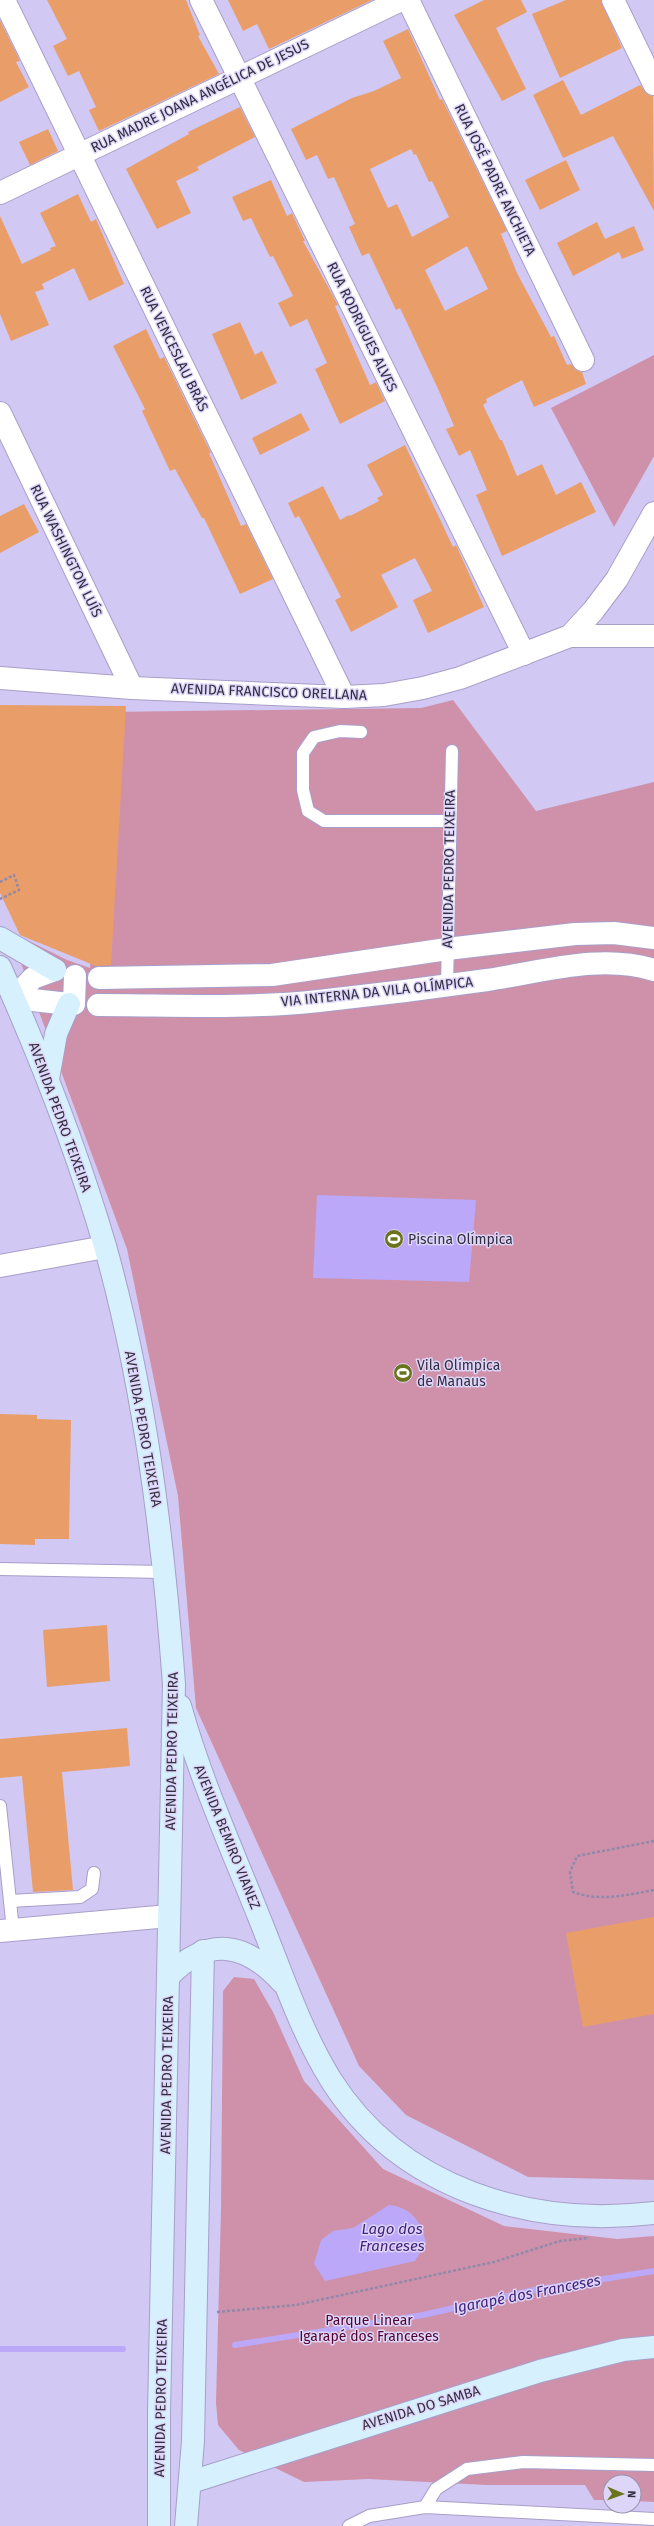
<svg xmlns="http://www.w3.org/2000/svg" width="654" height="2526" viewBox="0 0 654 2526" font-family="'Fira Sans',sans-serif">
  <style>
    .green { fill: #cf91a9 }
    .water { fill: #bba8f8 }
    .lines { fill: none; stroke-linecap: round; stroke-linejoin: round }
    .stream { stroke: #bba8f8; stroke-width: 6 }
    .building { fill: #e99e6a; fill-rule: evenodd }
    .lane-casing { stroke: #a89fc9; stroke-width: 14 }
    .street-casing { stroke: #a89fc9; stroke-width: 24 }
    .secondary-casing { stroke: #a89fc9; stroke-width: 24 }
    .path { stroke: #9089aa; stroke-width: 2.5; stroke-dasharray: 3 2; stroke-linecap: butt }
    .lane { stroke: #fff; stroke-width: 12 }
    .street { stroke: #fff; stroke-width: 22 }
    .secondary { stroke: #d6f0fe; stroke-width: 22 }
    .labels { text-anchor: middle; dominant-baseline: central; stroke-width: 3; stroke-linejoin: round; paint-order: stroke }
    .street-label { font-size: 14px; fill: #322e3f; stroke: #ddd6f9 }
    .poi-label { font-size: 14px; fill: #322e3f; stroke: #ddd6f9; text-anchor: start }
    .park-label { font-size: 14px; fill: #52042f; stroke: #ddd6f9 }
    .water-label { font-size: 15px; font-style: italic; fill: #42217b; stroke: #ddd6f9 }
  </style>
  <rect width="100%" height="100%" fill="#d1c8f3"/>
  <g class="green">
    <path d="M654,355V456L614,527L551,408Z"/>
    <path d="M453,700L536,811L654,782V2180L528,2177L406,2115L359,2066L196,1708L178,1496L127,1249L9,931L67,960L90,968L108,712L421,708Z"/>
    <path d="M234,1977L254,1979L273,2012L304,2081L383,2169L504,2226L617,2239L654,2236V2502L634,2501V2482H610V2500H594L585,2485H487L368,2479L304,2482L239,2450L218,2425L216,2403L221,2210L223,1991Z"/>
  </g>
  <g class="water">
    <path d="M317,1195L476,1200L469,1282L313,1278Z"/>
    <path d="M389,2205C411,2207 422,2222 426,2243L415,2261L325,2281L314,2264L321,2240L333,2231L353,2228Z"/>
  </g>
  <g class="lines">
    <g class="stream">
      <path d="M235,2345L423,2315L534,2290L654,2271"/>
      <path d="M0,2349H123"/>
    </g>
  </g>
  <g class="building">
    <path d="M47,0H186L200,35L198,36L219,74L99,131L89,110L96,107L79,71L68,76L53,46L67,39Z"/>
    <path d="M228,0H372L269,49L257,24L243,31Z"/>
    <path d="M484,0H521L527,12L496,28L526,89L502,101L454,15Z"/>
    <path d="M566,0H601L622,48L560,78L532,14Z"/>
    <path d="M0,20L20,61L16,62L29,87L0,102Z"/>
    <path d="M408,29L440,100L442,99L507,231L501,234L517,273L551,337L554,336L567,365L571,364L576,370L582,372L586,384L534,407L522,380L486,399L487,402L483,405L500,440H502L517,476L542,464L556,495L581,482L596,512L502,556L476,495L487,490L470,450L459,456L446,429L454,426L439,391L400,308L396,310L369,253L362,256L349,227L355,224L334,177L328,179L317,155L306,160L291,129L352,98L374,91L401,78L383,41ZM411,149L414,155L416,154L429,182L432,181L449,217L412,237L397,204L388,208L370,169ZM467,246L488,289L445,311L425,270Z"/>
    <path d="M563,80L581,115L640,85L647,94L653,96L654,211L613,136L563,158L533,95Z"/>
    <path d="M240,107L255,137L197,167L199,170L176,181L191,213L157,229L126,169L189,134L188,132Z"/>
    <path d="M48,129L58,151L30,165L19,142Z"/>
    <path d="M566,160L580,190L540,210L525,180Z"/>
    <path d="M271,180L287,216L292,213L305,241H303L338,305L335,306L370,385L376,382L385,401L340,424L315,369L327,363L307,319L290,327L278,303L293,296L273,256L270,257L251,218L243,221L232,197Z"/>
    <path d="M78,194L91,222L96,219L124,284L89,301L74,268L42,284L44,289L35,292L49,325L11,341L0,314V216L22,264L51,250L50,248L56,246L40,213Z"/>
    <path d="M597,222L605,239L634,226L644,250L622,259L619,252L573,276L557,243Z"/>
    <path d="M240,322L255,355L262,351L277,383L241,400L212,334Z"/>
    <path d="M146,329L160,359L164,357L211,453H209L241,526L246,524L273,579L240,594L204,518H202L175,469L170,471L142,411L145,409L113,346Z"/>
    <path d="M301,413L310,430L260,455L252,438Z"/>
    <path d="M405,445L453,547L456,545L484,607L428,633L413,600L432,591L415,558L381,575L398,607L351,632L335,600L341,597L299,516L295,518L288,503L323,486L340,520L349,515L350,516L379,501L377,498L383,495L367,465Z"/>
    <path d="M24,504L39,532L0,553V516Z"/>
    <path d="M0,705L126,706L111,965L96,966L20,935L0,893Z"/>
    <path d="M0,1414L37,1415V1419L71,1420L69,1539H35V1545L0,1544Z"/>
    <path d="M107,1625L110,1681L47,1687L43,1630Z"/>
    <path d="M127,1728L130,1766L62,1772L73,1890L33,1892L22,1776L0,1778V1739Z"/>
    <path d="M654,1917V2014L583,2027L566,1933Z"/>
  </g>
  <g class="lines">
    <defs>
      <g id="lane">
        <path d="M361,732L340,731L314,737L303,753V790L308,811L324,821H450"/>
        <path d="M447,986L452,751"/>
        <path d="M0,1569L165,1572"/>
        <path d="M0,1806L13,1930"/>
        <path d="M10,1901L80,1897L92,1889L94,1873"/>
        <path d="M425,2507L436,2489L467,2469L523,2462L654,2465"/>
        <path d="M349,2526L369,2516L425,2507L654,2519"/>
      </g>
      <g id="street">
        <path d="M4,0L344,697"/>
        <path d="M201,0L524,654"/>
        <path d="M408,0L583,360"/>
        <path d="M613,0L654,84"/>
        <path d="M0,193L401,0"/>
        <path d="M0,413L132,688"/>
        <path d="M570,636H654"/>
        <path d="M0,678L132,688L344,697L384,695L423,688L460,678L570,636L593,611L617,579L654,513"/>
        <path d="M99,978L272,975L447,949L575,934L614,933L654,938"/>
        <path d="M14,998L69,1004"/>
        <path d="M14,998L33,978L55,970"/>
        <path d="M74,1004L75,976"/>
        <path d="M98,1005C171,1005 246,1009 319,1001C375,995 431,988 487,980C541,972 601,953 654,970"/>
        <path d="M0,1266L105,1247"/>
        <path d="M0,1931L169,1916"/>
      </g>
      <g id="secondary">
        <path d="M0,938L55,970"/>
        <path d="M0,967C41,1058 77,1151 105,1246C145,1389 163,1537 174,1684L159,2413V2526"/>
        <path d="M48,1079L56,1034L69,1004"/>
        <path d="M180,1706C200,1778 231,1847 259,1917C281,1971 300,2030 331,2080C400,2189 531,2228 654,2213"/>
        <path d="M169,1976C208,1936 245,1942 282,1982"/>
        <path d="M191,2482L540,2371L623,2350L654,2347"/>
        <path d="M186,2526L193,2441L203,1951"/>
      </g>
    </defs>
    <use href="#lane" class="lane-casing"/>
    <use href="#street" class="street-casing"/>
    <use href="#secondary" class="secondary-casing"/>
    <g class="path">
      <path d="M0,882L14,875L19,890L0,899"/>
      <path d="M654,1841L577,1856L570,1872L573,1892C600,1902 627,1895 654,1890"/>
      <path d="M217,2312L296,2305L494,2262L560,2241L589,2238"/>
    </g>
    <use href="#lane" class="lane"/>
    <use href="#street" class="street"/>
    <use href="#secondary" class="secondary"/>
  </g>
  <defs>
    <symbol id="stadium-disc" viewBox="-11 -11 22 22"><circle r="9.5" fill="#6b731c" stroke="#ddd6f9"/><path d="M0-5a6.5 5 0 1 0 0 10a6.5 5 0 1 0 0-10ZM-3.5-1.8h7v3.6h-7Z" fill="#fff"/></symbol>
  </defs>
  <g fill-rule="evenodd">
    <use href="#stadium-disc" x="383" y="1228" width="22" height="22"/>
    <use href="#stadium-disc" x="392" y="1362" width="22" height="22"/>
  </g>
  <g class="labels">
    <g class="street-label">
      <text transform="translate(200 96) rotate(-26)">RUA MADRE JOANA ANGÉLICA DE JESUS</text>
      <text transform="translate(495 180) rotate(64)">RUA JOSÉ PADRE ANCHIETA</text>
      <text transform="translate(362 327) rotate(64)">RUA RODRIGUES ALVES</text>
      <text transform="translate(174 349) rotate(64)">RUA VENCESLAU BRÁS</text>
      <text transform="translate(66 551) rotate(64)">RUA WASHINGTON LUÍS</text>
      <text transform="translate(269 692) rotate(2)">AVENIDA FRANCISCO ORELLANA</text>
      <text transform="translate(449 869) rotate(-89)">AVENIDA PEDRO TEIXEIRA</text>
      <text transform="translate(377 992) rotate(-6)">VIA INTERNA DA VILA OLÍMPICA</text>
      <text transform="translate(60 1117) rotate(70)">AVENIDA PEDRO TEIXEIRA</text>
      <text transform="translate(143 1429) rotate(80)">AVENIDA PEDRO TEIXEIRA</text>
      <text transform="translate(172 1751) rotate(-89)">AVENIDA PEDRO TEIXEIRA</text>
      <text transform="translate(227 1837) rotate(68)">AVENIDA BEMIRO VIANEZ</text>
      <text transform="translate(167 2075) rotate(-89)">AVENIDA PEDRO TEIXEIRA</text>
      <text transform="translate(161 2398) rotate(-89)">AVENIDA PEDRO TEIXEIRA</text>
      <text transform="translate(421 2408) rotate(-17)">AVENIDA DO SAMBA</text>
    </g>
    <g class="poi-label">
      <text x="408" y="1239">Piscina Olímpica</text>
      <text x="417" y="1365">Vila Olímpica<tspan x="417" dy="16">de Manaus</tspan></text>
    </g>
    <g class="park-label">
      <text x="369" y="2320">Parque Linear<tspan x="369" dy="16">Igarapé dos Franceses</tspan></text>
    </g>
    <g class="water-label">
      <text x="392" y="2229">Lago dos<tspan x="392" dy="17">Franceses</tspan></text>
      <text transform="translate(527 2294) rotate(-11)">Igarapé dos Franceses</text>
    </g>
  </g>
  <g transform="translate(622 2494) rotate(92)"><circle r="19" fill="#ddd6f9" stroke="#9993af"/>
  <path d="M0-3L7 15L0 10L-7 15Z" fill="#6b731c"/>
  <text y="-6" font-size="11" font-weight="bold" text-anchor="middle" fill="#322e3f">N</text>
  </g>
</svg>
